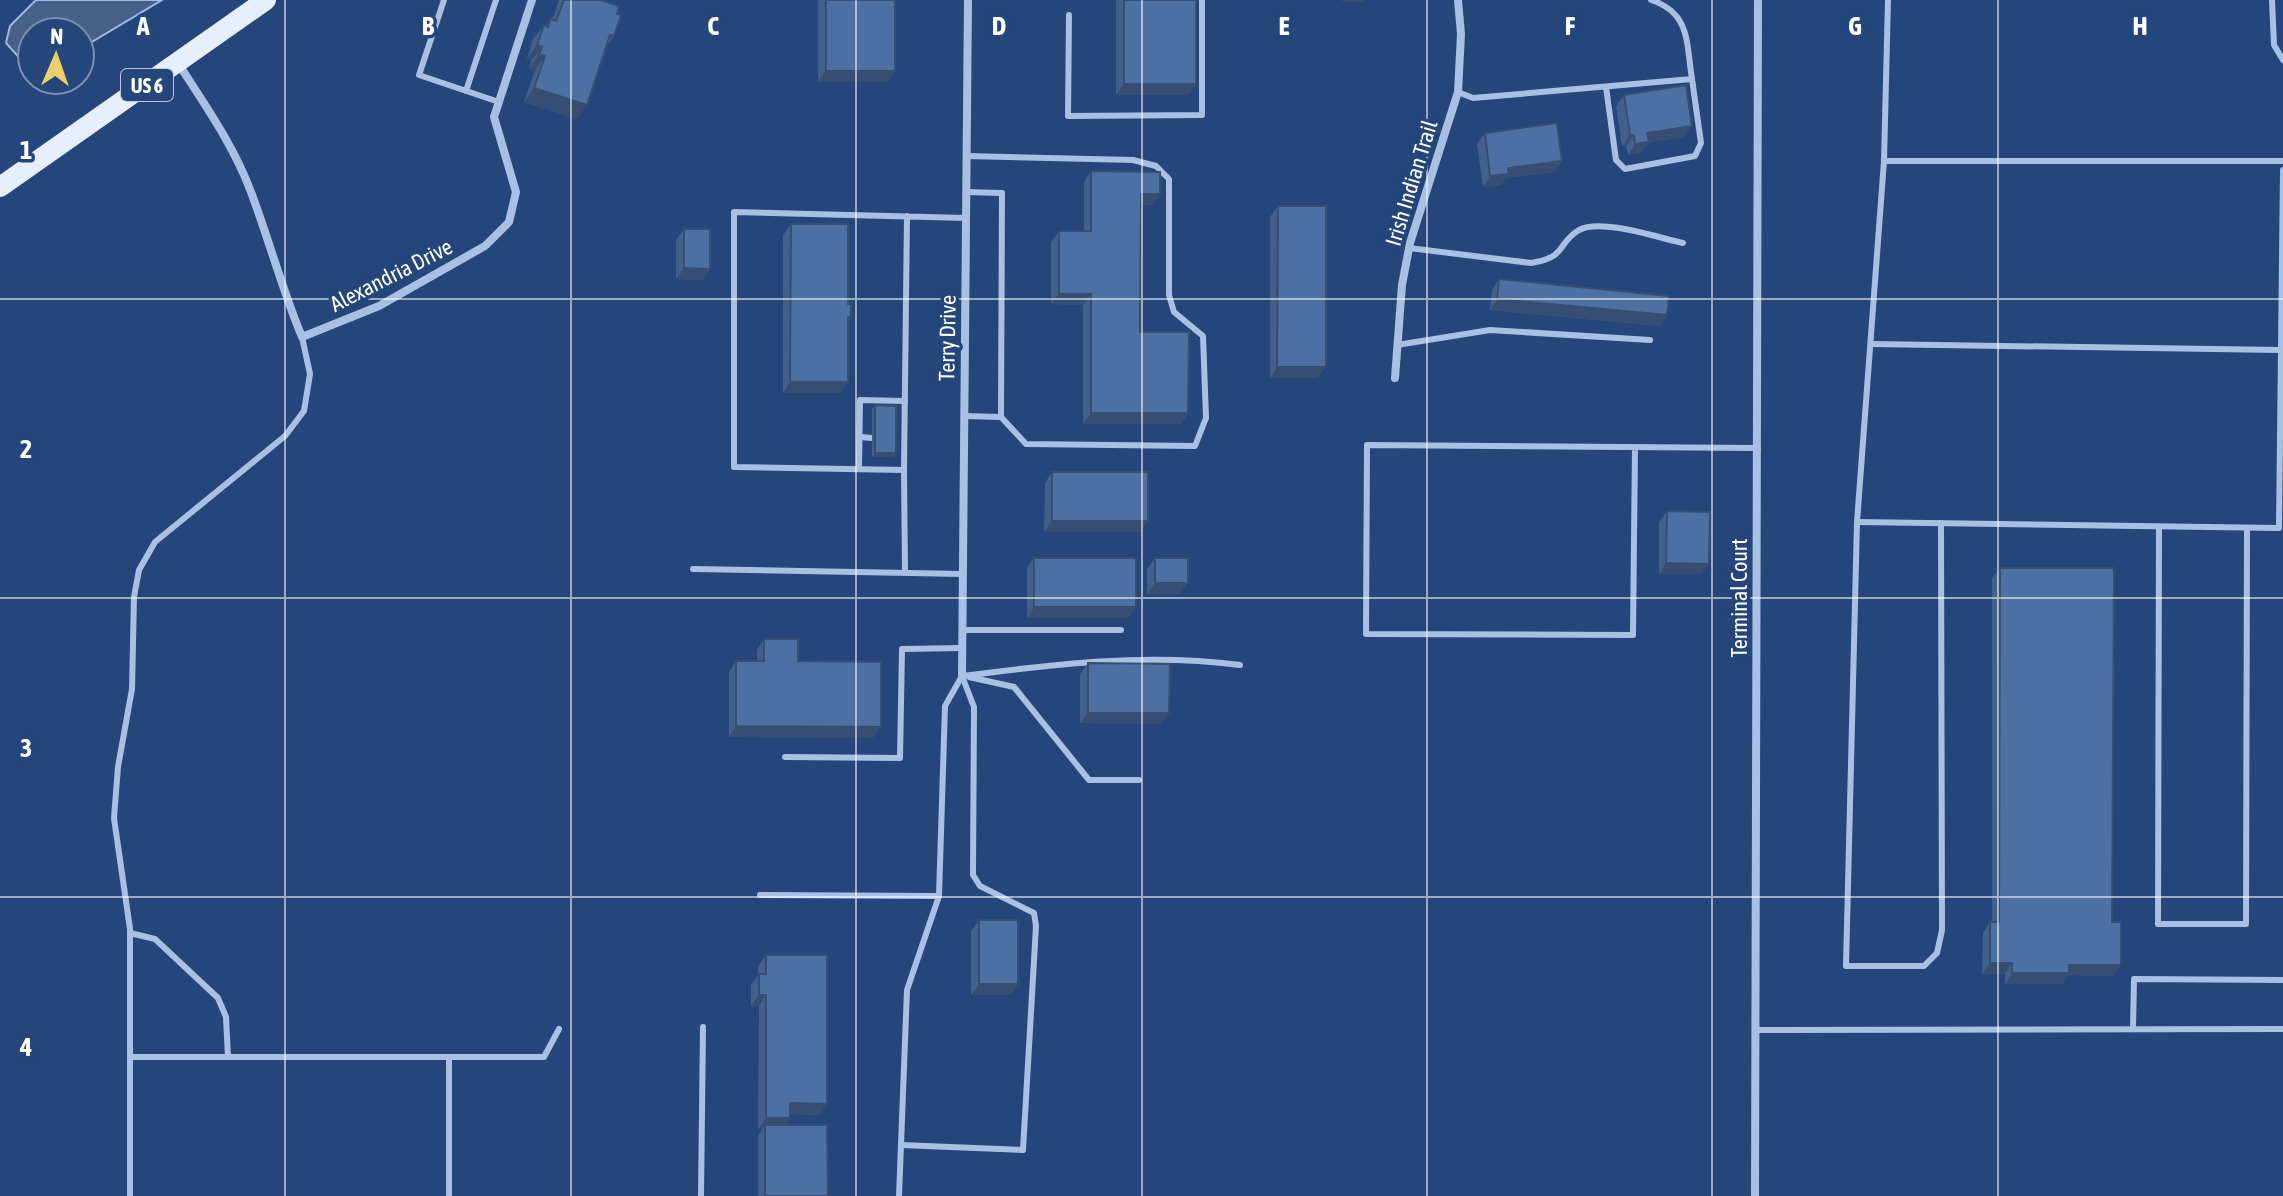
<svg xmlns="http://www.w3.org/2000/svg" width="2283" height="1196" viewBox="0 0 2283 1196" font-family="'Asap Condensed',sans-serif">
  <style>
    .water { fill: #476086; stroke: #9cbae4; stroke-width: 2 }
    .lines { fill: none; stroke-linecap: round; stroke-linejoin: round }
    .lane { stroke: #a8c0e4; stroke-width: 6 }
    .street { stroke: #a8c0e4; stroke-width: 8 }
    .primary { stroke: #e7eefc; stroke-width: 20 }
    .wall { fill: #42608c }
    .shaded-wall { fill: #364e72 }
    .building { fill: #4d70a3; stroke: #364e72; stroke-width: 2 }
    .grid { fill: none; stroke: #fff; stroke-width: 2; stroke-opacity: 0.55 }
    .labels { text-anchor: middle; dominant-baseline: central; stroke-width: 7; stroke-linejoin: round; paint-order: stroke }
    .shield { fill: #25467a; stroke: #bec8d7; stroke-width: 2 }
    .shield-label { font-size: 20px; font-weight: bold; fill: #fff }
    .street-label { font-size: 22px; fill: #fff; stroke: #25467a }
    .grid-label { font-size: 26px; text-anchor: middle; font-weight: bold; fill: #fff; stroke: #25467a; stroke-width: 7; stroke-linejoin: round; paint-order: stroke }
  </style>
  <rect width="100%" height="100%" fill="#25467a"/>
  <path class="water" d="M36,0H162L80,49V32H32V61L23,62L6,43L10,26Z"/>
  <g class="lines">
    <g class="lane">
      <path d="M444,0L419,75L499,102"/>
      <path d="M2272,0L2274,45L2283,60"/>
      <path d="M1069,15L1068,116L1202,115V0"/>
      <path d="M1606,87L1616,160L1625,169L1695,156L1701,143L1692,79"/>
      <path d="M466,91L496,0"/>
      <path d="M1458,92L1473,98L1692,79C1686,43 1691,13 1651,0"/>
      <path d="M966,156L1133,160L1156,166L1169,179V295L1174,312L1203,336L1206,418L1195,446L1026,444L1001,417"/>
      <path d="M1884,161L1888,0"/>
      <path d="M907,216L904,470L734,467V212L966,218"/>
      <path d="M1409,248L1531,263C1568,257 1556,244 1579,230C1601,218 1659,238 1683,243"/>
      <path d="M1871,344L2280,350"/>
      <path d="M1397,345L1490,330L1650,340"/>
      <path d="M964,416L1001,417L1002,193L966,192"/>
      <path d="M860,437L872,438"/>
      <path d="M1635,447L1633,635L1366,634L1367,445L1758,448"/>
      <path d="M859,469L860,400L905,401"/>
      <path d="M904,470L905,572"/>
      <path d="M1857,522L2279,528L2283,170"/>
      <path d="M1941,523L1942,930L1937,953L1924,966H1846L1857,522L1884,161H2283"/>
      <path d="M2159,527L2158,924H2246L2247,528"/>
      <path d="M693,569L963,574"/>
      <path d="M962,630H1121"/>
      <path d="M962,676C1055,664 1146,653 1240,665"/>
      <path d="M969,677L1014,687L1089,780H1139"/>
      <path d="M785,757L900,758L902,649L962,648"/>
      <path d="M760,895L939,896L945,706L962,676"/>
      <path d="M130,933L155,939L218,998L226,1017L228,1057"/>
      <path d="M2133,1029L2134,979L2283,980"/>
      <path d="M1756,1030L2283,1029"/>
      <path d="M130,1057H544L559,1029"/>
      <path d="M449,1059V1196"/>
      <path d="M901,1145L1023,1150L1036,926L1034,913L980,886L973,875L974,707L962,676"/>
      <path d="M130,1196V929L114,818L118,767L132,689L134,597L139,570L155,542L285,436L304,411L310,374L302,337"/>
      <path d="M701,1196L703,1027"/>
      <path d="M899,1196L907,990L939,896"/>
    </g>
    <g class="street">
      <path d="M178,63C205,105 234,146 251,192C269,240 282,289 302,337L379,306L485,246L509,222L516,192L494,117L532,0"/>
      <path d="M1395,378L1402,285L1410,243L1458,92L1461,34L1458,0"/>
      <path d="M962,676L968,0"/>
      <path d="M1755,1196L1758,0"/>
    </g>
    <path class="primary" d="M0,187L266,0"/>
  </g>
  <g class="wall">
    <path d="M559,0H601L617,14L614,36L606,47L577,119L524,102L535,70L529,69L531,61L527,59L533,39L544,25L546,26L550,19L552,20Z"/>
    <path d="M818,0H895V71L887,82H818Z"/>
    <path d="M1116,0H1196V84L1188,95H1116Z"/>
    <path d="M1624,95L1684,137L1649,142L1641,153L1628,155L1626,146H1622L1616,106Z"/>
    <path d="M1485,133L1562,161L1554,172L1506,178L1501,185L1483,187L1477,144Z"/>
    <path d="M1091,171L1160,194L1152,205H1141L1140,332L1188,413L1181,424H1083V305L1051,304V242L1059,231H1084V182Z"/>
    <path d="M1278,206L1318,378H1270V217Z"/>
    <path d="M791,224L848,304L851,317L848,322L840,393H783V235Z"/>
    <path d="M684,229L710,269L702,280L676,279V240Z"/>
    <path d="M1499,279L1667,315L1660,326L1490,310L1492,290Z"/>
    <path d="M875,405L896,453L893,457H872V409Z"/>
    <path d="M1052,472L1141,532H1044L1045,483Z"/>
    <path d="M1667,511L1709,564L1701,574H1659V522Z"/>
    <path d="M1034,558L1136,607L1128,618H1027V568Z"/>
    <path d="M1155,558L1180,594H1147V569Z"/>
    <path d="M2000,568L2112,922L2113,976L2068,975L2062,984H2005V974H1982L1983,933L1990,922H1992V578Z"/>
    <path d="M764,639L798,661L873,738L729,737V672L736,661H757V650Z"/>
    <path d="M1088,663L1169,713L1161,724L1080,723V674Z"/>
    <path d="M979,920L1018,984L1010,995H971V931Z"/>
    <path d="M766,955L827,1104L819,1115L790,1114V1118L785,1125L828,1196H758V1136L762,1129H758L759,1006H751V985L758,975V966Z"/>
  </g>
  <g class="shaded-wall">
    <path d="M1343,0H1365L1364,2H1342Z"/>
    <path d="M537,45L542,47L531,61L527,59Z"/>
    <path d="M539,54L545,56L535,70L529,69Z"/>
    <path d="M826,71H895L887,82H818Z"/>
    <path d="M1124,84H1196L1188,95H1116Z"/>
    <path d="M534,88L587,105L577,119L524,102Z"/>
    <path d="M1692,126L1684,137L1649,142L1641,153L1628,155L1635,144L1647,133Z"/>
    <path d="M1630,135H1634L1626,146H1622Z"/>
    <path d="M1562,161L1554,172L1506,178L1501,185L1483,187L1490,176L1508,168Z"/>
    <path d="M1141,194H1160L1152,205L1133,204Z"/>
    <path d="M684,268L710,269L702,280L676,279Z"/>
    <path d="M1059,294H1091L1083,305L1051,304Z"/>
    <path d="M1497,299L1667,315L1660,326L1490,310Z"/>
    <path d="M1277,367H1326L1318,378H1270Z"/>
    <path d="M790,382H848L840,393H783Z"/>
    <path d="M1091,413H1188L1181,424H1083Z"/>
    <path d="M875,453H896L893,457H872Z"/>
    <path d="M1052,521H1148L1141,532H1044Z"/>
    <path d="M1666,563L1709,564L1701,574H1659Z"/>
    <path d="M1155,583H1188L1180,594H1147Z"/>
    <path d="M1034,607H1136L1128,618H1027Z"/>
    <path d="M1088,713H1169L1161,724L1080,723Z"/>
    <path d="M736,726L881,727L873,738L729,737Z"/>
    <path d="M1990,963H2012L2005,974H1982Z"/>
    <path d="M2069,965H2121L2113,976L2068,975L2062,984H2005L2012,973Z"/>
    <path d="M979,984H1018L1010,995H971Z"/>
    <path d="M759,995H766L759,1006H751Z"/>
    <path d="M790,1103L827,1104L819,1115L782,1114Z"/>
    <path d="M766,1118H790L782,1129L765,1125L762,1129H758Z"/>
  </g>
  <g class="building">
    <path d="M564,0H601L619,6L617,14L621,15L614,36L610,35L587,105L534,88L545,56L539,54L542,47L537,45L544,25L548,27L550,19L556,21Z"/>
    <rect x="826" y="0" width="69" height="71"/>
    <rect x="1124" y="0" width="72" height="84"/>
    <path d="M1686,85L1692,126L1647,133L1649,142L1635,144L1634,135H1630L1624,95Z"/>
    <path d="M1557,123L1562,161L1508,168L1509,174L1490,176L1485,133Z"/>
    <path d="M1091,171L1160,172V194H1141L1140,332H1189L1188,413H1091V294H1059V231H1091Z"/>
    <path d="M1278,206H1326V367H1277Z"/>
    <path d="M791,224H848V304H851V317H848V382H790Z"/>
    <path d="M684,229H710V269L684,268Z"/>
    <path d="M1499,279L1669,296L1667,315L1497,299Z"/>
    <path d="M875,405L896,406V453H875Z"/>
    <rect x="1052" y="472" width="96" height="49"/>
    <path d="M1667,511L1710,512L1709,564L1666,563Z"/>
    <rect x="1034" y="558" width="102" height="49"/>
    <rect x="1155" y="558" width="33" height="25"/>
    <path d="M2000,568H2114L2112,922H2121V965H2069V973H2012V963H1990V922H1999Z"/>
    <path d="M764,639H798V661L881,662V727L736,726V661H764Z"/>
    <path d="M1088,663L1170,664L1169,713H1088Z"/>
    <rect x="979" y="920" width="39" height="64"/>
    <path d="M766,955H827V1104L790,1103V1118H766V995H759V974H766Z"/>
    <path d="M765,1125H827L828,1196H765Z"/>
  </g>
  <path class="grid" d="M285,0V1196M571,0V1196M856,0V1196M1142,0V1196M1427,0V1196M1712,0V1196M1998,0V1196M0,299H2283M0,598H2283M0,897H2283"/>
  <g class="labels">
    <rect class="shield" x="121" y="69" width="52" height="32" rx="6"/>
    <g class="shield-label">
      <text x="147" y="85">US 6</text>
    </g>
    <g class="street-label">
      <text transform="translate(1411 183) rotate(-73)">Irish Indian Trail</text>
      <text transform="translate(391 275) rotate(-27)">Alexandria Drive</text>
      <text transform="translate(947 338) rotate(-89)">Terry Drive</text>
      <text transform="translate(1739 598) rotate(-90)">Terminal Court</text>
    </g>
  </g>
  <g class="grid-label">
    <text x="143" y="35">A</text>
    <text x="428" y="35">B</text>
    <text x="713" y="35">C</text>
    <text x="999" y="35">D</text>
    <text x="1284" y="35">E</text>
    <text x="1570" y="35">F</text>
    <text x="1855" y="35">G</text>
    <text x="2140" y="35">H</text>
    <text x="26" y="159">1</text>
    <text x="26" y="458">2</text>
    <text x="26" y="757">3</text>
    <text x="26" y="1056">4</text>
  </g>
  <g transform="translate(56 56) rotate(2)"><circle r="38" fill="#25467a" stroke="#7c90af" stroke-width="2"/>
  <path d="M0-6L14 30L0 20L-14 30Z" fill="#edce6c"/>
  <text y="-12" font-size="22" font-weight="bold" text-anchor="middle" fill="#ffffff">N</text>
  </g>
</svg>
